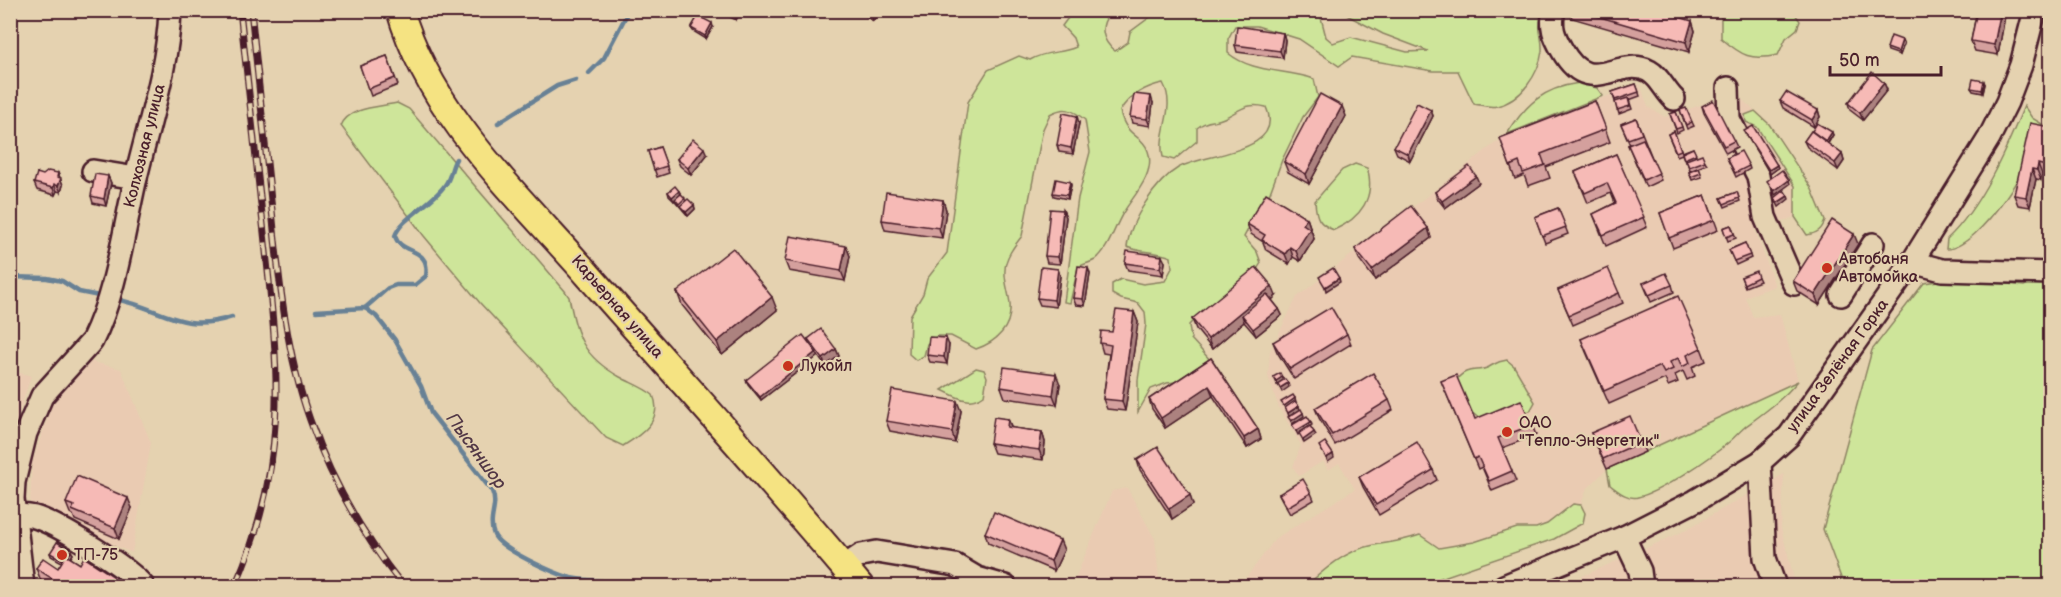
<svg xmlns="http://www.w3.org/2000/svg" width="2061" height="597" viewBox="0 0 2061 597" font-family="'Balsamiq Sans',sans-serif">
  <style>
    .built { fill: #eacbb2 }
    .green { fill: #cee59a; stroke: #8c8262; stroke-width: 1.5 }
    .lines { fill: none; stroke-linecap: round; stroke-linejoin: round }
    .stream { stroke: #688195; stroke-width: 4.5 }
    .minor-casing { stroke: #4a1f2b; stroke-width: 26 }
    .major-casing { stroke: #4a1f2b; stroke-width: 30 }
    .minor { stroke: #e5d2b0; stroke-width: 21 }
    .major { stroke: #f5e382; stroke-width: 26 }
    .rail-casing { stroke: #4a1f2b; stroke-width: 7 }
    .rail { stroke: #e5d2b0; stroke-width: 4.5; stroke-dasharray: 14; stroke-linecap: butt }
    .wall { fill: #d4a09d; stroke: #4a1f2b; stroke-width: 1.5 }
    .shaded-wall { fill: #ac827f; stroke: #4a1f2b; stroke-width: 1.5 }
    .building { fill: #f6bab6; stroke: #4a1f2b; stroke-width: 1.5 }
    .poi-dot { fill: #c8321e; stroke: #e5d2b0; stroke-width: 2 }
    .labels { text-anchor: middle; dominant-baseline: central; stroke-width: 4.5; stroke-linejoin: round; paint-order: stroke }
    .street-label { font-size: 16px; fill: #4a1f2b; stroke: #e5d2b0 }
    .poi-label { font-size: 16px; fill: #4a1f2b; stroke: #e5d2b0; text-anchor: start }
    .water-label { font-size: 18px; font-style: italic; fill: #523846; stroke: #e5d2b0 }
  </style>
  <rect width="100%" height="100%" fill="#e5d2b0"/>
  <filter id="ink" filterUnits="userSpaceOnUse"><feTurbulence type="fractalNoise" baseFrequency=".0167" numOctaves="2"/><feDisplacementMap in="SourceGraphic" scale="12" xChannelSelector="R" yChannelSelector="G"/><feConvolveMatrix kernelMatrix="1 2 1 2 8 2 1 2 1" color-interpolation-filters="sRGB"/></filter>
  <g filter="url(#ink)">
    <g class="built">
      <path d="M1640,84L1648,107L1665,117L1721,98H1740L1755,111L1745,115L1751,125L1757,127L1795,186V217L1755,230L1775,286L1745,297L1753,317L1780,314L1798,381L1607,469L1586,490L1581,505L1573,504L1547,524L1536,528H1517L1474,542L1439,548L1420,535L1397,543L1369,546L1340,558L1306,586H1240L1276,538L1355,489L1339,463L1328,470L1323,461L1299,476L1293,467L1301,445L1279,408L1268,376L1270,351L1297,297L1507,134Z"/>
      <path d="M89,361L121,369L151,443L132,553L30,507L32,463L52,405Z"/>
      <path d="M11,370L31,376L11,438L10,370Z"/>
      <path d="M1784,474L1781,528L1794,579L1801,586H1560L1680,533Z"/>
      <path d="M1127,488L1155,539L1159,579L1146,586H1101L1075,579L1112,491Z"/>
    </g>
    <g class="green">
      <path d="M1319,10L1326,37L1333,43L1351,37L1407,52L1428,51L1383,34L1339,11H1544C1535,30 1543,34 1542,51C1539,74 1521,101 1497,106C1490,108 1481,105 1474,104L1458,71H1433L1352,57L1339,66L1299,39L1257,26H1235L1228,39V53C1252,73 1284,69 1314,79L1318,97L1303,117L1282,160L1264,209L1252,222L1244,237L1257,252L1261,263C1246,290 1209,301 1189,325L1191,339L1211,361L1185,381L1167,383L1151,389L1138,412V380L1146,324L1145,312L1138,303L1121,299L1112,294V284L1121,279L1143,284L1165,281L1172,268L1171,257C1156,251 1142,253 1127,247C1130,221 1156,181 1178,168C1204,153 1287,153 1266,107C1246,102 1241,110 1224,118C1214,123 1207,119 1197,128V141L1174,160L1163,157C1157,131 1177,109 1163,83C1147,86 1128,96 1120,111C1126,138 1143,135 1148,151C1156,173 1134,195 1123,213C1114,228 1109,249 1095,260C1090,263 1083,264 1078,267L1070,303L1064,302L1078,198L1090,152L1085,120C1072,109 1065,106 1050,114L1043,129L1022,236C1014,246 1005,258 1005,270C1004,281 1009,293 1010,304C1012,327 997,342 976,349L951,336H937L927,344L924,356L916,360L909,354L910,316L923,294L927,279L947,253L968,102L988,70L1019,56L1030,60C1050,49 1058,55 1076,47L1073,38L1062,26L1073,11H1125L1122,15L1109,14C1099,27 1102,41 1115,51L1128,42L1130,32L1150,17L1151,11Z"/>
      <path d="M1721,10L1793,11L1800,21L1797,29L1786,38L1778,55C1751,61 1742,56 1721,38Z"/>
      <path d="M1579,83L1597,88L1603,96L1507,134C1526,104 1543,88 1579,83Z"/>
      <path d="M397,103L409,109L565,291L569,297C577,336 582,356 620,377C631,383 643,387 653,395C664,420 641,435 623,446L606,438L480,303L424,236L341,126C348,107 380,107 397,103Z"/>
      <path d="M2024,106L2032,118L2042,124C2039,154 1980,249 1946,249L1947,239C1981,207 2006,150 2024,106Z"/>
      <path d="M1755,111L1769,124L1811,187L1825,221C1821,231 1817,233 1807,235L1795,217V186L1757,127L1746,122L1745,115Z"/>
      <path d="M1355,164L1367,168C1376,197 1361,218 1334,230C1318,224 1316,217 1315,201L1342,170Z"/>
      <path d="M1958,278L2024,286L2033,282L2050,284V586H1844L1823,529L1872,350L1924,283Z"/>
      <path d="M1507,360L1514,366L1535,402L1530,411L1480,419L1470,411L1454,382C1469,364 1475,374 1489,367C1496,363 1498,361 1507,360Z"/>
      <path d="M976,368L984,370L987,377L984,395C969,406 957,397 942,390Z"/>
      <path d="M1798,381C1782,400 1765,412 1746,426C1740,431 1735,437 1729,442C1711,458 1661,492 1638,497C1628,500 1618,491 1610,485L1607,469Z"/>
      <path d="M1573,504L1581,505L1585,513L1583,523L1554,539L1417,586H1306C1324,570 1345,551 1370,546C1389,542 1400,542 1420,535L1439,548L1474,542L1517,528H1536L1547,524Z"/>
    </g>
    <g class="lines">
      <g class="stream">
        <path d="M589,73L604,58L629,10"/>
        <path d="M498,123L557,86L576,80"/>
        <path d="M10,277L47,278L62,281L79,292L104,297"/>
        <path d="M115,299C163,308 180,334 232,317"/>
        <path d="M365,308L388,288L396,285H415L426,276C431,246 400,255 395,236C400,219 433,203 445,185C451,178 451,167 456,159"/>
        <path d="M316,311L365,308L376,316L395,340L421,386L431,413L492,491C499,507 487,518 494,535C501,550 554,573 571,578C589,582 607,579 626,586"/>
      </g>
      <defs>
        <g id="minor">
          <path d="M1554,10C1550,27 1554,36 1562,50C1590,100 1618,55 1649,71C1660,77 1665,91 1674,99"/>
          <path d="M1728,88L1729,119L1758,176L1765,217L1794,284"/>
          <path d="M93,171L136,178"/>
          <path d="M1912,262L1942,270L2050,273"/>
          <path d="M1841,295L1873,244"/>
          <path d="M1760,462L1765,558L1775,586"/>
          <path d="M14,515C22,515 30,515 38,518C62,527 128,567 143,586"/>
          <path d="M1624,537L1640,571L1642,586"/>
          <path d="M843,567L861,555L877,552L955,565L977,578L1005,586"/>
          <path d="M23,586L13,499L14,482L26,433L42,396L92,341C116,293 123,234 135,182C148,125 168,69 170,10"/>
          <path d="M1504,586L1624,537L1695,501L1760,462L1789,436L1912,262L1989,138L2007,102L2021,65L2035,10"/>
        </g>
        <path id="major" d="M400,10C430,115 518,195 588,275C679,378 772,481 860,586"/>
      </defs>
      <use href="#minor" class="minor-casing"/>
      <use href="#major" class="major-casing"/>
      <use href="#minor" class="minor"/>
      <use href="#major" class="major"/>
      <defs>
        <g id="rail">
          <path d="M251,10C258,77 265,144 272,210C279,280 286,353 310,420C331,481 364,537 403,586"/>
          <path d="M235,586C291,459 278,366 264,233C256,159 248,85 240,10"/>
        </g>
      </defs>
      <use href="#rail" class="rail-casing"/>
      <use href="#rail" class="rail"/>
    </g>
    <g class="wall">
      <path d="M721,10H742L736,20L722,13Z"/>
      <path d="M861,10H878L879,12L873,21L862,13Z"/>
      <path d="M1569,10H1656L1692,21L1695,31L1689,52L1572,18Z"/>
      <path d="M1977,10H2006L1998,55L1975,51L1971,41Z"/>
      <path d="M713,27L706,39L693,31L691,28Z"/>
      <path d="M1283,33L1285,40L1283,58L1237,52L1235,45Z"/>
      <path d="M1904,44L1900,55L1888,51L1887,48Z"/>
      <path d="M387,56L398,85L371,96L360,66Z"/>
      <path d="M1884,83L1887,90L1863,120L1850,110L1848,103Z"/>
      <path d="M1636,84L1640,96L1629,100L1632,109L1619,114L1612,92Z"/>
      <path d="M1985,84L1983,93L1973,91L1971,88Z"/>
      <path d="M1595,101L1610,142L1546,167L1550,178L1528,186L1524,175L1515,179L1500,138Z"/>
      <path d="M1780,101L1818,110L1820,117L1814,127L1783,108Z"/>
      <path d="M1153,103L1150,126L1132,123L1130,117Z"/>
      <path d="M1702,106L1734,141L1737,147L1726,153L1704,113Z"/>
      <path d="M1431,110L1433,116L1410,161L1397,154L1394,147Z"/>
      <path d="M1680,110L1692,122L1694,126L1687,129Z"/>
      <path d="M1676,112L1683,130L1677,133L1670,114Z"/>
      <path d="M1346,116L1309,184L1288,172L1284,162Z"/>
      <path d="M1636,118L1661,180L1646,187L1628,145H1630L1621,124Z"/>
      <path d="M1079,123L1073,154L1059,152L1057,145Z"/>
      <path d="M2050,127V176L2042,174L2041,180L2036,179L2030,207L2018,205L2014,195Z"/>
      <path d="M1674,131L1682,152L1693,148L1696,156L1705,161L1707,164L1690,171L1687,162H1685L1682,154L1677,156L1668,134Z"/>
      <path d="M1744,131L1777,165L1778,168L1770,174Z"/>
      <path d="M1811,131L1833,135L1828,144L1842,154L1844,161L1838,170L1807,147L1804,141Z"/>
      <path d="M660,147L669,173L657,177L648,151Z"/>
      <path d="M1616,154L1647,227L1606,246L1593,214L1615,203L1611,193L1588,203L1575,172Z"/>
      <path d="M707,155L691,175L680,166L677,159Z"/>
      <path d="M1727,158L1749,166L1750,169L1736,177Z"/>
      <path d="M1699,168L1702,177L1692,180L1689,172Z"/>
      <path d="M58,173L63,185L61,192L57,191L55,195L37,190L34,183L43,175Z"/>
      <path d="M108,176L111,183L106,206L93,203L91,196Z"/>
      <path d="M1070,182L1071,185L1068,199L1054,196L1053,193Z"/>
      <path d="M1479,183L1445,208L1437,198L1435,192Z"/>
      <path d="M668,192L681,194L686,201L694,205L695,209L688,216L676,202L675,200L674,201L669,196Z"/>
      <path d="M1737,192L1740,201L1725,207L1721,198Z"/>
      <path d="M1705,195L1718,230L1673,248L1660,213Z"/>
      <path d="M943,200L946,210L942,238L885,230L882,220Z"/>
      <path d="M1558,208L1568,234L1545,243L1535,217Z"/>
      <path d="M1063,210L1066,217L1060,264L1047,263L1045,256Z"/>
      <path d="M1307,218L1314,239L1300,261L1293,257L1289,264L1266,250L1263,242L1251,234L1247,224Z"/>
      <path d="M1731,225L1736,238L1728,241L1723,228Z"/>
      <path d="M1428,228L1431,238L1375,280L1359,259L1355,249Z"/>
      <path d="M1745,243L1751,258L1736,265L1729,250Z"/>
      <path d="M1858,244L1819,305L1797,291L1793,281Z"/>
      <path d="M846,246L850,256L845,281L789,271L785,261Z"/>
      <path d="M1165,262L1163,275L1128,270L1125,263Z"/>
      <path d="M1088,268L1090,274L1085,306L1076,305L1073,298Z"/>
      <path d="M1058,269L1060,276L1056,307L1040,305L1037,298Z"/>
      <path d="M1741,277H1758L1760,281L1745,287Z"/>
      <path d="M1643,283L1672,285L1674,292L1651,302Z"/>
      <path d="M1558,290L1619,293L1623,303L1573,325Z"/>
      <path d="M677,292L777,310L722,355L682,305Z"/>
      <path d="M1276,296L1272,300L1279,309L1282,315L1256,336L1244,322L1212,349L1196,329L1192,319Z"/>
      <path d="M1134,312L1138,322L1125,411L1107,409L1103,399L1109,354L1103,353L1100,343Z"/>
      <path d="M1347,334L1351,344L1294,379L1277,352L1273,342Z"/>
      <path d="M808,339L836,349L839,356L825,366L818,356L761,400L748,384L746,380L809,343Z"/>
      <path d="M1581,339L1701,348L1706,361L1692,367L1695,376L1687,380L1683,371L1675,375L1678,382L1668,386L1665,379L1609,404L1586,352Z"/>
      <path d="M949,345L947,364L930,362L927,355Z"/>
      <path d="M1211,358L1258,429L1261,439L1247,448L1213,396L1165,428L1152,409L1149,399Z"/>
      <path d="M1441,381L1475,419L1532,425L1536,435L1502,448L1516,481L1492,491L1482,467L1478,469Z"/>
      <path d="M1060,384L1057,405L1005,398L1001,387Z"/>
      <path d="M1389,400L1393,410L1335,445L1319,418L1315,408Z"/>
      <path d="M961,411L955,443L890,431L886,421Z"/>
      <path d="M1008,419L1012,428L1042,432L1045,442L1043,460L994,453L990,443Z"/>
      <path d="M1591,433L1641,442L1645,452L1607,469Z"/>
      <path d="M1137,460L1193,505L1172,519L1140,470Z"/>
      <path d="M1433,470L1437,480L1379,515L1363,487L1359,477Z"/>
      <path d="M1311,493L1314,500L1290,514L1282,500L1279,494Z"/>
      <path d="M66,503L132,508L119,539L75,520L73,515L70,513Z"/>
      <path d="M985,533L1064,550L1054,571L988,543Z"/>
      <path d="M71,551L73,554L70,558L80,564L116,578L119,586H49L41,581L36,568H58L62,562L51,556L50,553Z"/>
    </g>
    <g class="shaded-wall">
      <path d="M738,10H742L736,20L735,17Z"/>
      <path d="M876,10H878L879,12L873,21L872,17Z"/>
      <path d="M2001,10H2006L1998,55L1994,45Z"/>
      <path d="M1692,21L1695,31L1689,52L1686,42Z"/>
      <path d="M712,23L713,27L706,39L705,36Z"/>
      <path d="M1283,33L1285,40L1283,58L1280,51Z"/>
      <path d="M1902,40L1904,44L1900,55L1898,52Z"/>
      <path d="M1984,81L1985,84L1983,93L1982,90Z"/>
      <path d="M1884,83L1887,90L1863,120L1860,113Z"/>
      <path d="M1151,96L1153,103L1150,126L1147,119Z"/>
      <path d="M1342,106L1346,116L1309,184L1306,174Z"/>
      <path d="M1431,110L1433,116L1410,161L1408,154Z"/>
      <path d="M1818,110L1820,117L1814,127L1812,120Z"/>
      <path d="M1077,116L1079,123L1073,154L1071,148Z"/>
      <path d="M1832,132L1833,135L1827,144L1826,141Z"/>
      <path d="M704,148L707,155L691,175L688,168Z"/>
      <path d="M1842,154L1844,161L1838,170L1835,163Z"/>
      <path d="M2038,164L2042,174L2041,180L2037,170Z"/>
      <path d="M1777,165L1778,168L1770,174L1769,170Z"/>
      <path d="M2032,169L2036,179L2030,207L2026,197Z"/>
      <path d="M58,173L63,185L61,192L58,186L57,177Z"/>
      <path d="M108,176L111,183L106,206L104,199Z"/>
      <path d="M1476,176L1479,183L1445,208L1442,201Z"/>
      <path d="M1789,180L1790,184L1775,195L1774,191Z"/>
      <path d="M1070,182L1071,185L1068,199L1067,195Z"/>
      <path d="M54,184L57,191L55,195L53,188Z"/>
      <path d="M679,191L681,194L674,201L672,197Z"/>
      <path d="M1788,196L1789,199L1779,207L1777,203Z"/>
      <path d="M943,200L946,210L942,238L939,228Z"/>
      <path d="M694,205L695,209L688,216L686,212Z"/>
      <path d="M1063,210L1066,217L1060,264L1058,257Z"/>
      <path d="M1307,218L1314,239L1300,261L1296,251L1303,224Z"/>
      <path d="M1428,228L1431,238L1375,280L1372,270Z"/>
      <path d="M1854,234L1858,244L1819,305L1815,295Z"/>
      <path d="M846,246L850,256L845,281L841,271Z"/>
      <path d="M1290,247L1293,257L1289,264L1285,254Z"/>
      <path d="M1162,256L1165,262L1163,275L1160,268Z"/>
      <path d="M1088,268L1090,274L1085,306L1083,299Z"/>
      <path d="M1058,269L1060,276L1056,307L1054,300Z"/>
      <path d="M1339,278L1340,282L1326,291L1325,287Z"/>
      <path d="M1272,286L1276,296L1246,321L1242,315L1244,322L1212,349L1208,339Z"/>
      <path d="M772,297L777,310L722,355L717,342Z"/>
      <path d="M1279,309L1282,315L1256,336L1253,329Z"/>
      <path d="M1134,312L1138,322L1125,411L1122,401Z"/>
      <path d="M946,338L949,345L947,364L944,357Z"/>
      <path d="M836,349L839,356L825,366L823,359Z"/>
      <path d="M816,352L818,356L761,400L760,397Z"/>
      <path d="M1056,374L1060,384L1057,405L1053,395Z"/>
      <path d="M1282,377L1284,380L1277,385L1276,381Z"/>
      <path d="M1288,383L1289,387L1282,392L1280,388Z"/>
      <path d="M1209,386L1213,396L1165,428L1161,418Z"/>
      <path d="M1295,398L1296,402L1285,409L1284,406Z"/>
      <path d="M957,401L961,411L955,443L952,432Z"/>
      <path d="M1299,406L1300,410L1289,417L1288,413Z"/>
      <path d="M1303,413L1304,416L1292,424L1291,421Z"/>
      <path d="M1008,419L1012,429L1007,427Z"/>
      <path d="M1311,422L1312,425L1298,435L1296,431Z"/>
      <path d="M1258,429L1261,439L1247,448L1244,438Z"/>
      <path d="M1042,432L1045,442L1043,460L1039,450Z"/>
      <path d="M1314,432L1316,435L1304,443L1303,440Z"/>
      <path d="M1333,454L1334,458L1328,462L1326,458Z"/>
      <path d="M1190,495L1193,505L1172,519L1169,509Z"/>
      <path d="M128,498L132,508L119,539L115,528Z"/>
      <path d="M1060,540L1064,550L1054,571L1051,561Z"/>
      <path d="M71,551L73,554L66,565L65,562Z"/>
      <path d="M116,578L119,586H110Z"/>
    </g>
    <g class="building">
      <path d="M723,10H738L735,17Z"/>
      <path d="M862,10H876L872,17Z"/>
      <path d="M1576,10H1656L1692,21L1686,42Z"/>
      <path d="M1977,10H2001L1994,45L1971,41Z"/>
      <path d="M698,16L712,23L705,36L691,28Z"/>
      <path d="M1237,26L1283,33L1280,51L1235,45Z"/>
      <path d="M1891,36L1902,40L1898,52L1887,48Z"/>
      <path d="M387,56L395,78L368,89L360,66Z"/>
      <path d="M1872,72L1884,83L1860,113L1848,103Z"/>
      <path d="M1973,79L1984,81L1982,90L1971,88Z"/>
      <path d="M1636,84L1639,92L1615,100L1612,92Z"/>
      <path d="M1786,92L1818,110L1812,120L1780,101Z"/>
      <path d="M1134,94L1151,96L1147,119L1130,117Z"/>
      <path d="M1320,94L1342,106L1306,174L1284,162Z"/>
      <path d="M1628,98L1630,106L1617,110L1615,102Z"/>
      <path d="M1713,100L1734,141L1724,146L1702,106Z"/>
      <path d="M1595,101L1606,129L1541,154L1545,165L1523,173L1519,162L1510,166L1500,138Z"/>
      <path d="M1417,103L1431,110L1408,154L1394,147Z"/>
      <path d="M1686,108L1692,122L1686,125L1680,110Z"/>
      <path d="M1676,112L1682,127L1676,129L1670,114Z"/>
      <path d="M1063,113L1077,116L1071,148L1057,145Z"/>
      <path d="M1636,118L1642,134L1628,139L1621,124Z"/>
      <path d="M1817,123L1832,132L1826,141L1812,131Z"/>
      <path d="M2030,123L2050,127V167L2038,164L2037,170L2032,169L2026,197L2014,195Z"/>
      <path d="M1753,126L1777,165L1769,170L1744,131Z"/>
      <path d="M1674,131L1681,150L1676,152L1668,134Z"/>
      <path d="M1811,131L1842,154L1835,163L1804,141Z"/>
      <path d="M693,139L704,148L688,168L677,159Z"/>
      <path d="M1643,139L1659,173L1644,180L1628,145Z"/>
      <path d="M660,147L667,166L654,170L648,151Z"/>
      <path d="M1693,148L1696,154L1684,159L1682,153Z"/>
      <path d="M1741,151L1749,166L1735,173L1727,158Z"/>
      <path d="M1616,154L1644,217L1603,235L1593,214L1616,203L1607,183L1585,193L1575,172Z"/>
      <path d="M1702,154L1705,161L1689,167L1686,160Z"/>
      <path d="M1469,166L1476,176L1442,201L1435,192Z"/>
      <path d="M1699,168L1701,173L1691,177L1689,172Z"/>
      <path d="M1782,170L1789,180L1774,191L1767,181Z"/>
      <path d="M48,171L58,173L57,177L61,178L58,186L54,184L53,188L34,183L37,173L43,175Z"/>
      <path d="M95,174L108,176L104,199L91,196Z"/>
      <path d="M1056,179L1070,182L1067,195L1053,193Z"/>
      <path d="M675,186L679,191L672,197L668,192Z"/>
      <path d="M1784,190L1788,196L1777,203L1774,198Z"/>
      <path d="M886,192L943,200L939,228L882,220Z"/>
      <path d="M1737,192L1739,198L1724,204L1721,198Z"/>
      <path d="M1266,193L1307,218L1303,224L1310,229L1296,251L1290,247L1285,254L1262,240L1265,235L1247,224Z"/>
      <path d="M681,194L685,198L679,204L675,199Z"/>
      <path d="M1705,195L1714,220L1669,238L1660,213Z"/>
      <path d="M688,199L694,205L686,212L680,206Z"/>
      <path d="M1411,206L1428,228L1372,270L1355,249Z"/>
      <path d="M1558,208L1566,227L1542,236L1535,217Z"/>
      <path d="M1050,209L1063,210L1058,257L1045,256Z"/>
      <path d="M1832,220L1854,234L1815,295L1793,281Z"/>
      <path d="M1731,225L1734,234L1726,237L1723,228Z"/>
      <path d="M790,236L846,246L841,271L785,261Z"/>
      <path d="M1745,243L1750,255L1734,261L1729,250Z"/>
      <path d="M733,248L772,297L717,342L677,292Z"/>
      <path d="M1127,251L1162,256L1160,268L1125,263Z"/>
      <path d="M1078,266L1088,268L1083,299L1073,298Z"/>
      <path d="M1041,267L1058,269L1054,300L1037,298Z"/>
      <path d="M1256,267L1272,286L1208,339L1192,319Z"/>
      <path d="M1333,268L1339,278L1325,287L1319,277Z"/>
      <path d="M1608,268L1619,293L1569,315L1558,290Z"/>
      <path d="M1756,271L1758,277L1744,284L1741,277Z"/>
      <path d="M1666,273L1672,285L1649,295L1643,283Z"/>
      <path d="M1267,294L1279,309L1253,329L1242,315Z"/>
      <path d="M1678,296L1701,348L1687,355L1690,363L1682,367L1678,358L1670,362L1673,369L1664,373L1660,366L1604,391L1581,339Z"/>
      <path d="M1331,307L1347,334L1290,369L1273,342Z"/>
      <path d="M1116,310L1134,312L1122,401L1103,399L1111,345L1100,343L1101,331L1112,332Z"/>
      <path d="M821,329L836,349L823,359L808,339Z"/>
      <path d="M803,335L816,352L760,397L746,380Z"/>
      <path d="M929,337L946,338L944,357L927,355Z"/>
      <path d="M1211,358L1258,429L1244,438L1209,386L1161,418L1149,399Z"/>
      <path d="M1004,367L1056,374L1053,395L1001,387Z"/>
      <path d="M1280,373L1282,377L1276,381L1273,377Z"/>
      <path d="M1373,373L1389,400L1332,435L1315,408Z"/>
      <path d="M1456,375L1475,419L1521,400L1532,425L1498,438L1512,471L1489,481L1478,457L1474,459L1441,381Z"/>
      <path d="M1285,379L1288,383L1280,388L1277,384Z"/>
      <path d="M892,390L957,401L952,432L886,421Z"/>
      <path d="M1293,395L1295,398L1284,406L1281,402Z"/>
      <path d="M1295,401L1299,406L1288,413L1285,408Z"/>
      <path d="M1301,409L1303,413L1291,421L1288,417Z"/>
      <path d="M1307,416L1311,422L1296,431L1292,425Z"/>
      <path d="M1630,416L1641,442L1603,459L1591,433Z"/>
      <path d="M994,417L1008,419L1007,427L1042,432L1039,450L990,443Z"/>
      <path d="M1310,426L1314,432L1303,440L1299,433Z"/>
      <path d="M1325,442L1333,454L1326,458L1319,446Z"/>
      <path d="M1417,442L1433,470L1376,505L1359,477Z"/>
      <path d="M1158,447L1190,495L1169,509L1137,460Z"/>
      <path d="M77,476L128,498L115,528L72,510L74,506L66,503Z"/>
      <path d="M1303,479L1311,493L1287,507L1279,494Z"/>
      <path d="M994,512L1060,540L1051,561L985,533Z"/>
      <path d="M57,542L71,551L68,556L66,555L63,560L50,553Z"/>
      <path d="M66,555L80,564L84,557L116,578L110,586H50L54,580L36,568L43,558L58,568Z"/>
    </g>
  </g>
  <g class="poi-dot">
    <circle cx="1827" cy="268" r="6"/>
    <circle cx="788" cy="366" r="6"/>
    <circle cx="1507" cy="432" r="6"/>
    <circle cx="62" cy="555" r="6"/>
  </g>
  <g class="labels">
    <g class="street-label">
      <text transform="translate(145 146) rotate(-76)">Колхозная улица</text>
      <text transform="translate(617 307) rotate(49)">Карьерная улица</text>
      <text transform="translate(1838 366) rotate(-54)">улица Зелёная Горка</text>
    </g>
    <g class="poi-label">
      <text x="1839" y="259">Автобаня<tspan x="1839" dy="18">Автомойка</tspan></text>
      <text x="800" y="366">Лукойл</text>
      <text x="1519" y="423">ОАО<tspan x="1519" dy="18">"Тепло-Энергетик"</tspan></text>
      <text x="74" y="555">ТП-75</text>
    </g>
    <g class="water-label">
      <text transform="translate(476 451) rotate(54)">Пысяншор</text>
    </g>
  </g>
  <rect width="2061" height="597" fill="none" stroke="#e5d2b0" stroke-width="36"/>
  <rect x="18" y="18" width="2025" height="561" fill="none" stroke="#4a1f2b" stroke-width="2" filter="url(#ink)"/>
  <path d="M1830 66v9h111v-9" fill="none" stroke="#4a1f2b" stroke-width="3"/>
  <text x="1839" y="66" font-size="18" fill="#4a1f2b" stroke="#e5d2b0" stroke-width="4.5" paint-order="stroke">50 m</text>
</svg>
